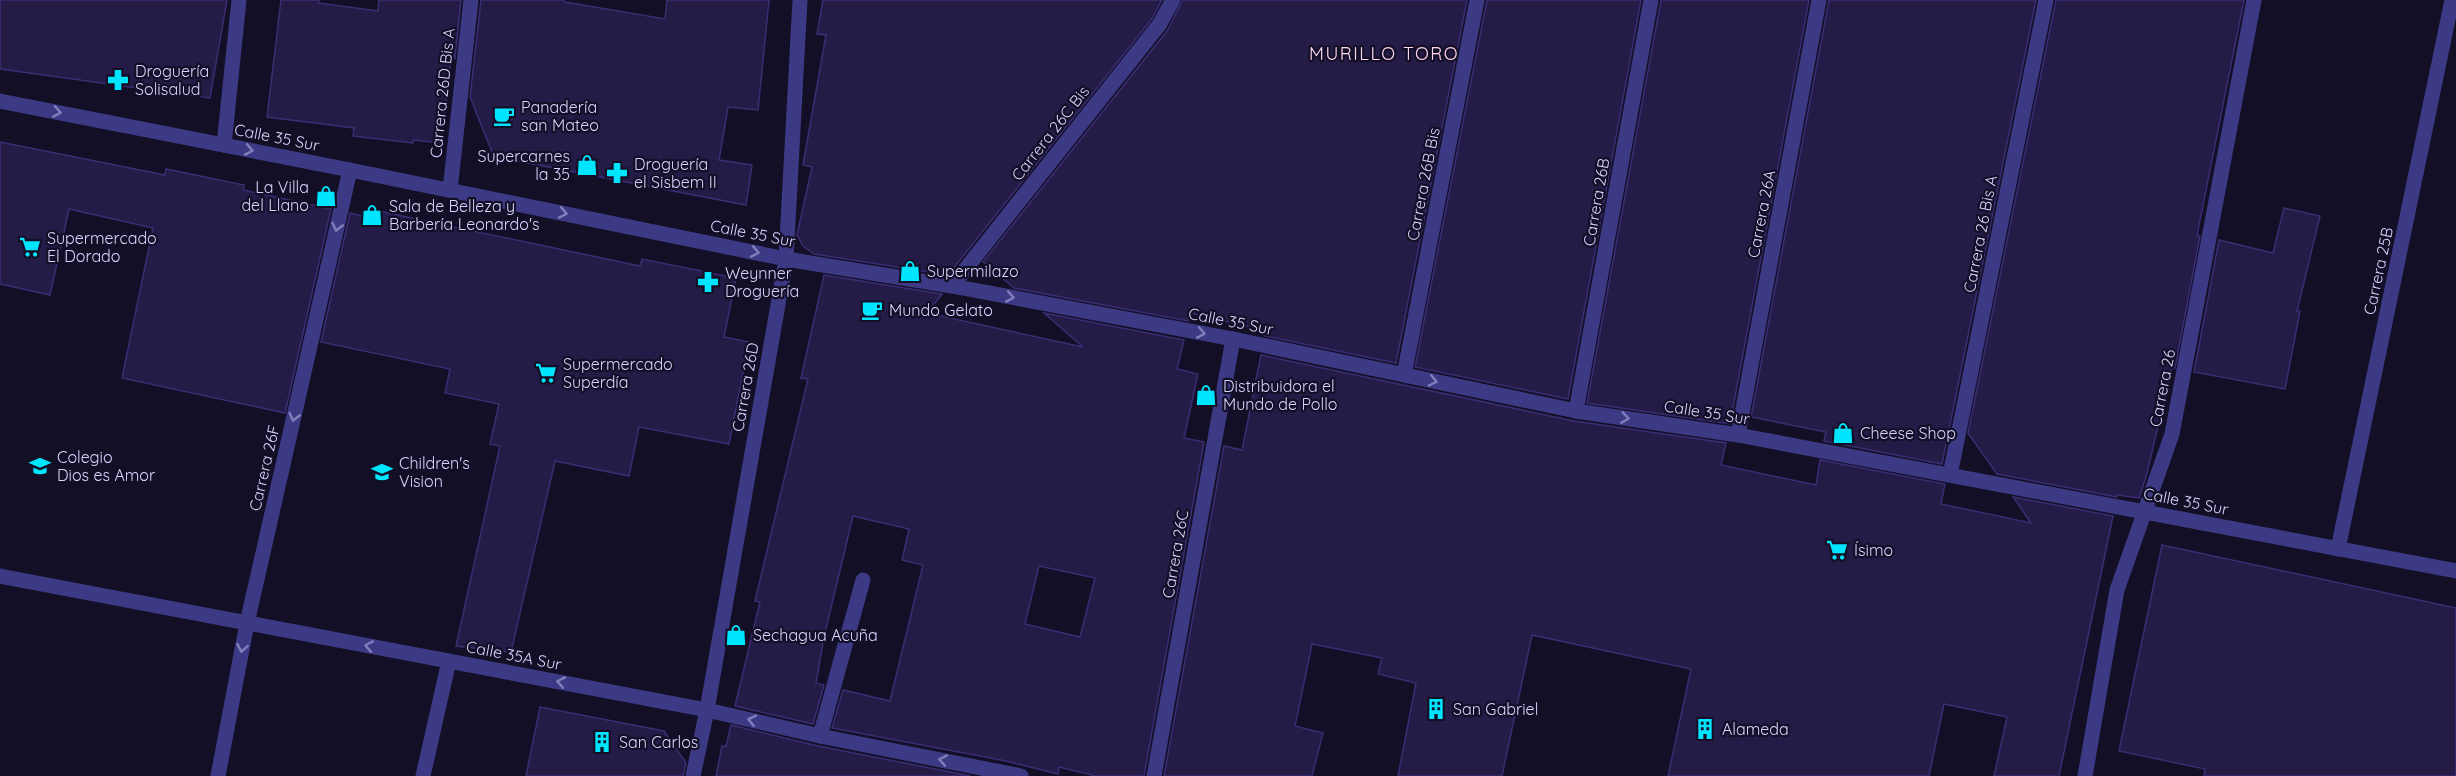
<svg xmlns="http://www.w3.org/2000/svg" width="2456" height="776" viewBox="0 0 2456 776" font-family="Quicksand,sans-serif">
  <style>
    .building { fill: #241b47; stroke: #3b2d73; stroke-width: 1.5; fill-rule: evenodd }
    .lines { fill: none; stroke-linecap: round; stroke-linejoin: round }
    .service { stroke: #3d3a85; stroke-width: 15 }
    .minor { stroke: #3d3a85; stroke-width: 15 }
    .tertiary { stroke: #3d3a85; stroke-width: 15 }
    .oneway { stroke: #837fbc }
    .labels { text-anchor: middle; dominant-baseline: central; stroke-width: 4.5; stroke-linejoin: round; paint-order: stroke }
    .poi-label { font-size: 16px; fill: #d9d4ff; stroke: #130f26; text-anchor: start }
    .street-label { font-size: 16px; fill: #d9d4ff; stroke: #130f26 }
    .neighbourhood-label { font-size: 18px; letter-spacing: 1.5px; fill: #ffd6f0; stroke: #130f26 }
  </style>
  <rect width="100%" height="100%" fill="#130f26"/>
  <g class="building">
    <path d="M0,0H227L210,98L0,69Z"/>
    <path d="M281,0H319V3L378,11L379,0H461L455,58L452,51L441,143L413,140V143L353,136L354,128L267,117Z"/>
    <path d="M481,0H564L565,2L665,19L667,0H769L758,110L728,107L719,160L752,165L746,205L497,157L492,152L470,97Z"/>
    <path d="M823,0H1162L1151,20L948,275L814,254L803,246L797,235L812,167L803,165L826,35L817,34Z"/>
    <path d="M1183,0H1467L1396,363L1265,336L1266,331L1190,313L1188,321L1014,288L983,262L1167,31Z"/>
    <path d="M1487,0H1641L1568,399L1415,367Z"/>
    <path d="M1661,0H1809L1730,424L1587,403Z"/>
    <path d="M1829,0H2036L1942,464L1824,441L1826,432L1751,417Z"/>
    <path d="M2056,0H2244L2197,235L2200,236L2175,368H2172L2146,477L2139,498L2117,495V497L1997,474L1968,433Z"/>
    <path d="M0,142L165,175L166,169L244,185L243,190L331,209L285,413L122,378L153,228L69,209L50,295L0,284Z"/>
    <path d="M2284,208L2320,216L2297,311H2300L2285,389L2194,372L2219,240L2273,253Z"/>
    <path d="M369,209L640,266L642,259L736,278L724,337L749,342L729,444L639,427L629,476L555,461L511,652L456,646L500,446L490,444L499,404L445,393L450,369L321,342L350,213L367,217Z"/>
    <path d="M824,275L942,294L927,313L1083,347L1044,313L1184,340L1177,369L1198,374L1184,438L1204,442L1144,776H1096L1059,767L1058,774L1006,761L832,728L843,690L890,701L923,565L902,560L909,529L853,516L824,637L816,683L824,685L813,724L735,706L760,602L755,601L808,379L801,378ZM1039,566L1095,578L1080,637L1025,624Z"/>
    <path d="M1261,355L1574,421L1726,443L1721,465L1816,485L1820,460L1945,484L1941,504L2031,523L2013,497L2113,516L2059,776H1994L2007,717L1944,704L1929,776H1668L1691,669L1532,635L1502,776H1398L1416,683L1378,674L1382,658L1312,644L1295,726L1323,733L1312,776H1164L1224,446L1242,450Z"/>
    <path d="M2162,545L2456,608V776H2204L2205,769L2119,751Z"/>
    <path d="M540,707L664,731L686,763L683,776H526Z"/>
    <path d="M731,725L818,746L971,776H716L722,746H726Z"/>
  </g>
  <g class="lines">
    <path class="service" d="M820,736L863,580"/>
    <g class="minor">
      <path d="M224,145L239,0"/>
      <path d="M450,190L471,0"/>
      <path d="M952,286L1159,25L1173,0"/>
      <path d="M1404,375L1477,0"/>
      <path d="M1738,435L1819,0"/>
      <path d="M1950,475L2046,0"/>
      <path d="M2338,549L2452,0"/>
      <path d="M218,776L247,623L350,170"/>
      <path d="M423,776L449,661"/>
      <path d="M693,776L707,710L786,259L800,0"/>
      <path d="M1154,776L1233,339"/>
      <path d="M2085,776L2117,590L2172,434L2254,0"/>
    </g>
    <g class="tertiary">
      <path d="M0,101L350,170L786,259L952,286L1233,339L1576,411L1738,435L2456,571"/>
      <path d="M1576,411L1651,0"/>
      <path d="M0,576L707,710L820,736L1021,776"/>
    </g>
  </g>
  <defs><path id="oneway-chevron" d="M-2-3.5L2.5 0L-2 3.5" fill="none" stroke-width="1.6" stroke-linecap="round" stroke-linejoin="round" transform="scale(1.5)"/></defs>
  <g class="oneway">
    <use href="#oneway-chevron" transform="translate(57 112) rotate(11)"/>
    <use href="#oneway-chevron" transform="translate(249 150) rotate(11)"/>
    <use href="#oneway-chevron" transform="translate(563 213) rotate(11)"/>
    <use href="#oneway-chevron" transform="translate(337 227) rotate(103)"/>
    <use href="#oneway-chevron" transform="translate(755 252) rotate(11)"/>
    <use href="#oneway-chevron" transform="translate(1010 297) rotate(11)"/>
    <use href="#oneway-chevron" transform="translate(1201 333) rotate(11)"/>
    <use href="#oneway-chevron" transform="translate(1433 381) rotate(12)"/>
    <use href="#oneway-chevron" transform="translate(294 417) rotate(103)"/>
    <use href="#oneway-chevron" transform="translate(1625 418) rotate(8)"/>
    <use href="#oneway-chevron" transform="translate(369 646) rotate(-169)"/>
    <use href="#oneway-chevron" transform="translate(242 648) rotate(101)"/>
    <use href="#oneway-chevron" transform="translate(561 682) rotate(-169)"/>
    <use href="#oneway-chevron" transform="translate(752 720) rotate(-167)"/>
    <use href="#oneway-chevron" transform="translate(943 760) rotate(-169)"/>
  </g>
  <defs>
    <symbol id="pharmacy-bare" viewBox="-9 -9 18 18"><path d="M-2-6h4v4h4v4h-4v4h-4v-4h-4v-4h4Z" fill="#00e5ff" stroke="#130f26" stroke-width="2.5" paint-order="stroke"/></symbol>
    <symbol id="cafe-bare" viewBox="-9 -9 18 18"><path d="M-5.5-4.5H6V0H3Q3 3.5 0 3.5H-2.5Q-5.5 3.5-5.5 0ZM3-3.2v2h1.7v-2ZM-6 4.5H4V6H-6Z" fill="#00e5ff" stroke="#130f26" stroke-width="2.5" paint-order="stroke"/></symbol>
    <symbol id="shop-bare" viewBox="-9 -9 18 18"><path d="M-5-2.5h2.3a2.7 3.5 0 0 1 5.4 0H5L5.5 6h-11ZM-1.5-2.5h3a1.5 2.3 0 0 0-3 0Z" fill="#00e5ff" stroke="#130f26" stroke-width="2.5" paint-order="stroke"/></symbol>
    <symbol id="supermarket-bare" viewBox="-9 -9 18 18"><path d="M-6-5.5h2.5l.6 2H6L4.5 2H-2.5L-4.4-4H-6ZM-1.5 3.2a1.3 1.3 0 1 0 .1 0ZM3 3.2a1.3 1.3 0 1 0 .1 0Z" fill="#00e5ff" stroke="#130f26" stroke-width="2.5" paint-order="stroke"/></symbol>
    <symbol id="school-bare" viewBox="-9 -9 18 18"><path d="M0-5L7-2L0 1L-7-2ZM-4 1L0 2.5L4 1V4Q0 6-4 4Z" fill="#00e5ff" stroke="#130f26" stroke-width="2.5" paint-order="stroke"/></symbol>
    <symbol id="building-bare" viewBox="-9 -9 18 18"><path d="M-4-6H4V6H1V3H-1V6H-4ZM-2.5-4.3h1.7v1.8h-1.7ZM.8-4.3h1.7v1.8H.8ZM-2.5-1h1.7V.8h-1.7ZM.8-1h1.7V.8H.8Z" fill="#00e5ff" stroke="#130f26" stroke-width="2.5" paint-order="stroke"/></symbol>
  </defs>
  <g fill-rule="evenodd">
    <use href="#pharmacy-bare" x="103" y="65" width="30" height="30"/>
    <use href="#cafe-bare" x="489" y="101" width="30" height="30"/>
    <use href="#shop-bare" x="572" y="150" width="30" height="30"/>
    <use href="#pharmacy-bare" x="602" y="158" width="30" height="30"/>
    <use href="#shop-bare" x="311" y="181" width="30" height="30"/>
    <use href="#shop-bare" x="357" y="200" width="30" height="30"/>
    <use href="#supermarket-bare" x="15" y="232" width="30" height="30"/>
    <use href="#shop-bare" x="895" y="256" width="30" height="30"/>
    <use href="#pharmacy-bare" x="693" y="267" width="30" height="30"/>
    <use href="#cafe-bare" x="857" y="295" width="30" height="30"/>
    <use href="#supermarket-bare" x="531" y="358" width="30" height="30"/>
    <use href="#shop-bare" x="1191" y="380" width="30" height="30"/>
    <use href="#shop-bare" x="1828" y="418" width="30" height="30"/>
    <use href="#school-bare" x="25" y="451" width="30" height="30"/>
    <use href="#school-bare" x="367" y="457" width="30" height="30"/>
    <use href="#supermarket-bare" x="1822" y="535" width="30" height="30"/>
    <use href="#shop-bare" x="721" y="620" width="30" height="30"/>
    <use href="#building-bare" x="1421" y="694" width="30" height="30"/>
    <use href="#building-bare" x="1690" y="714" width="30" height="30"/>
    <use href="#building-bare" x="587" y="727" width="30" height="30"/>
  </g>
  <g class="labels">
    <g class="poi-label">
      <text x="135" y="71">Droguería<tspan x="135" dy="18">Solisalud</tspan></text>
      <text x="521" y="107">Panadería<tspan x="521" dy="18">san Mateo</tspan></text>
      <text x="570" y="156" text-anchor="end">Supercarnes<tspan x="570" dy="18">la 35</tspan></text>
      <text x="634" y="164">Droguería<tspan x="634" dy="18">el Sisbem II</tspan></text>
      <text x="309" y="187" text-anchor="end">La Villa<tspan x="309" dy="18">del Llano</tspan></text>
      <text x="389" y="206">Sala de Belleza y<tspan x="389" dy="18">Barbería Leonardo's</tspan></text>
      <text x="47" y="238">Supermercado<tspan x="47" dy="18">El Dorado</tspan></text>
      <text x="927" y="271">Supermilazo</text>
      <text x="725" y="273">Weynner<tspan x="725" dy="18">Droguería</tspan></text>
      <text x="889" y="310">Mundo Gelato</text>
      <text x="563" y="364">Supermercado<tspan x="563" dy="18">Superdía</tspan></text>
      <text x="1223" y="386">Distribuidora el<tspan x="1223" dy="18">Mundo de Pollo</tspan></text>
      <text x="1860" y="433">Cheese Shop</text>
      <text x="57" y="457">Colegio<tspan x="57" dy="18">Dios es Amor</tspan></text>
      <text x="399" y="463">Children's<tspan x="399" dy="18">Vision</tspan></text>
      <text x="1854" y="550">Ísimo</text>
      <text x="753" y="635">Sechagua Acuña</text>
      <text x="1453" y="709">San Gabriel</text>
      <text x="1722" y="729">Alameda</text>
      <text x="619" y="742">San Carlos</text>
    </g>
    <g class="street-label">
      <text transform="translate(442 93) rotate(-84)">Carrera 26D Bis A</text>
      <text transform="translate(1050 133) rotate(-52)">Carrera 26C Bis</text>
      <text transform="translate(277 137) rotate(11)">Calle 35 Sur</text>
      <text transform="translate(1423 184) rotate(-79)">Carrera 26B Bis</text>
      <text transform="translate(1596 202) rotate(-80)">Carrera 26B</text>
      <text transform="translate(1761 214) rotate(-79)">Carrera 26A</text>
      <text transform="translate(753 233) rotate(11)">Calle 35 Sur</text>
      <text transform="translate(1980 234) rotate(-79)">Carrera 26 Bis A</text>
      <text transform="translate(2378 271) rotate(-78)">Carrera 25B</text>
      <text transform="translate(1231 321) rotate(11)">Calle 35 Sur</text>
      <text transform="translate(745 387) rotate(-80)">Carrera 26D</text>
      <text transform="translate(2162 388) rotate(-79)">Carrera 26</text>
      <text transform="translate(1707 412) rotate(9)">Calle 35 Sur</text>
      <text transform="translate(264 468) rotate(-77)">Carrera 26F</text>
      <text transform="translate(2186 501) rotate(11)">Calle 35 Sur</text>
      <text transform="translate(1175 554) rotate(-80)">Carrera 26C</text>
      <text transform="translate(514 655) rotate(11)">Calle 35A Sur</text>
    </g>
    <g class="neighbourhood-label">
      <text x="1384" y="53">MURILLO TORO</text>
    </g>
  </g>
</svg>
